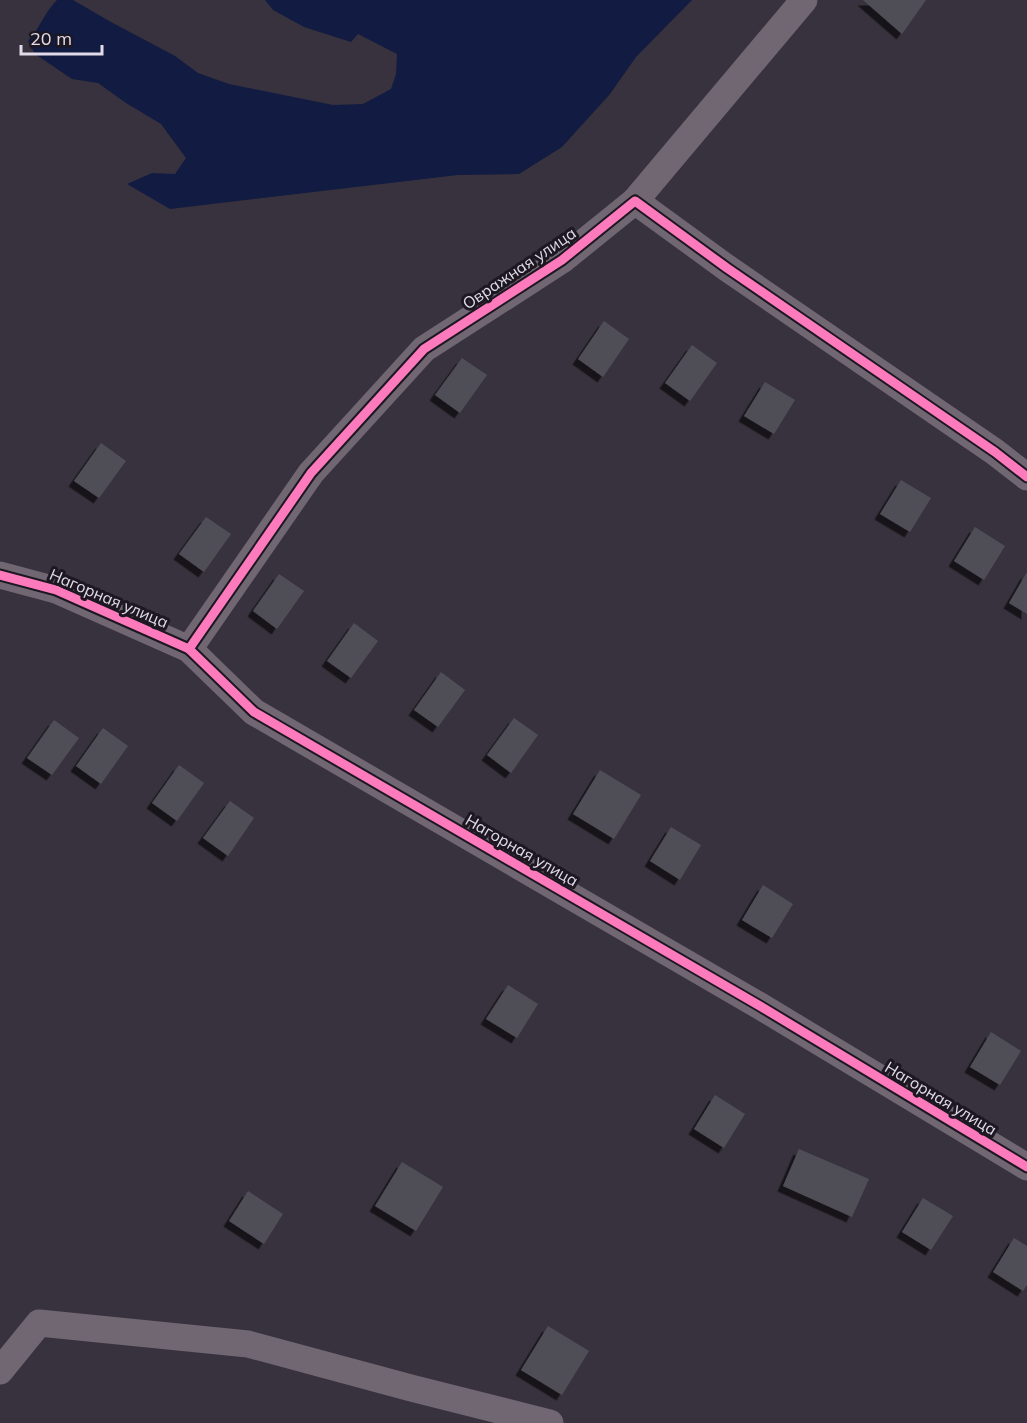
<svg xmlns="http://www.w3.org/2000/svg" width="1027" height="1423" viewBox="0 0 1027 1423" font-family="Mulish,sans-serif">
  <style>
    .water { fill: #121b41 }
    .building { fill: #504e57; filter: url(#shadow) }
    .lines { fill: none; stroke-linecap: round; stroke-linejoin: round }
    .street { stroke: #716773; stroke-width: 27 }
    .cycleway-casing { stroke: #1c1721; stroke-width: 13 }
    .cycleway { stroke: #fd7abc; stroke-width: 9 }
    .labels { text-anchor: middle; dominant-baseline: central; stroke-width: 6; stroke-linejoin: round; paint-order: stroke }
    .street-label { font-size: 16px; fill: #e1dbe9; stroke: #1c1721 }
  </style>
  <defs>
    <filter id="shadow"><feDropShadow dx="-5.5" dy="5.5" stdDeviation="0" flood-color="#0009"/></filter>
  </defs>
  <rect width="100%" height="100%" fill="#37323d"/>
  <path class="water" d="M57,0H73L111,22L175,56L198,73L229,84L333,105L363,104L391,89L396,74L397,54L358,34L351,42L304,27L273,10L265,0H692L636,57L610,94L562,147L519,174L458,175L170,209L127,184L152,173L175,174L186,158L161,124L126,103L98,83L72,79L35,54L28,41C40,28 44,13 57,0Z"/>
  <g class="building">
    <path d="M863,0H926L902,34Z"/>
    <path d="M604,321L629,339L603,377L578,359Z"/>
    <path d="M692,345L717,363L690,401L665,383Z"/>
    <path d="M462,358L487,375L460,413L435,395Z"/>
    <path d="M765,382L795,400L774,434L744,416Z"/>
    <path d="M101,443L126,461L99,498L74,481Z"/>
    <path d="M901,480L931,498L910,532L880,514Z"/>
    <path d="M206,517L231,534L204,572L179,554Z"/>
    <path d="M975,527L1005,546L984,580L954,561Z"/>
    <path d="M1027,572V614L1009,603Z"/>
    <path d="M279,574L304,591L277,629L253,611Z"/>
    <path d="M354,623L378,641L351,678L327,661Z"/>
    <path d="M441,672L465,690L438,727L414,710Z"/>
    <path d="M514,718L538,735L511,773L487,755Z"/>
    <path d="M54,720L79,738L52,775L27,758Z"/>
    <path d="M103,728L128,746L101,784L76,766Z"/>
    <path d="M179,765L204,783L177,821L152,803Z"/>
    <path d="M600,770L641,795L614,839L573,814Z"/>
    <path d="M230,801L254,818L228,856L203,838Z"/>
    <path d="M671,827L701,845L680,880L650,861Z"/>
    <path d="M763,885L793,904L772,938L742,920Z"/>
    <path d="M508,985L538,1004L517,1038L486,1019Z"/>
    <path d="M991,1032L1021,1051L1000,1085L970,1067Z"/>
    <path d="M715,1095L745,1114L724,1148L694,1129Z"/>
    <path d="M799,1149L869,1179L852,1217L783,1186Z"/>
    <path d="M402,1162L443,1187L416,1231L375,1206Z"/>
    <path d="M248,1191L283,1214L264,1244L229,1221Z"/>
    <path d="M923,1198L953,1216L931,1250L902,1232Z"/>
    <path d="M1014,1238L1027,1246V1285L1023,1291L993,1272Z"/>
    <path d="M548,1326L589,1351L562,1395L521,1370Z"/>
  </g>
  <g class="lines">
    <g class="street">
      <path d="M635,201L804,0"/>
      <path d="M0,575L56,590L189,649L254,712L760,1006L1027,1167"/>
      <path d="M189,649L311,473L424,349L562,260L635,201L727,268L995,452L1027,477"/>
      <path d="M0,1371L39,1323L248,1344L411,1388L550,1423"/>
    </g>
    <defs>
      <g id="cycleway">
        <path d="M0,575L56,590L189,649L254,712L760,1006L1027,1167"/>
        <path d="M189,649L311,473L424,349L562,260L635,201L727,268L995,452L1027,477"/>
      </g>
    </defs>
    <use href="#cycleway" class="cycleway-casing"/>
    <use href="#cycleway" class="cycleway"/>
  </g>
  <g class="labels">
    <g class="street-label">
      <text transform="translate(519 268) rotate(-34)">Овражная улица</text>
      <text transform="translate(109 598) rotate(23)">Нагорная улица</text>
      <text transform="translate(522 850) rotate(30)">Нагорная улица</text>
      <text transform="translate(941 1098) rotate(31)">Нагорная улица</text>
    </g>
  </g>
  <path d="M21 45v9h81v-9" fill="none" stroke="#e1dbe9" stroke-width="3"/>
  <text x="30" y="45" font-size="18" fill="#e1dbe9" stroke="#1c1721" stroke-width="4.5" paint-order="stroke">20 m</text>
</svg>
